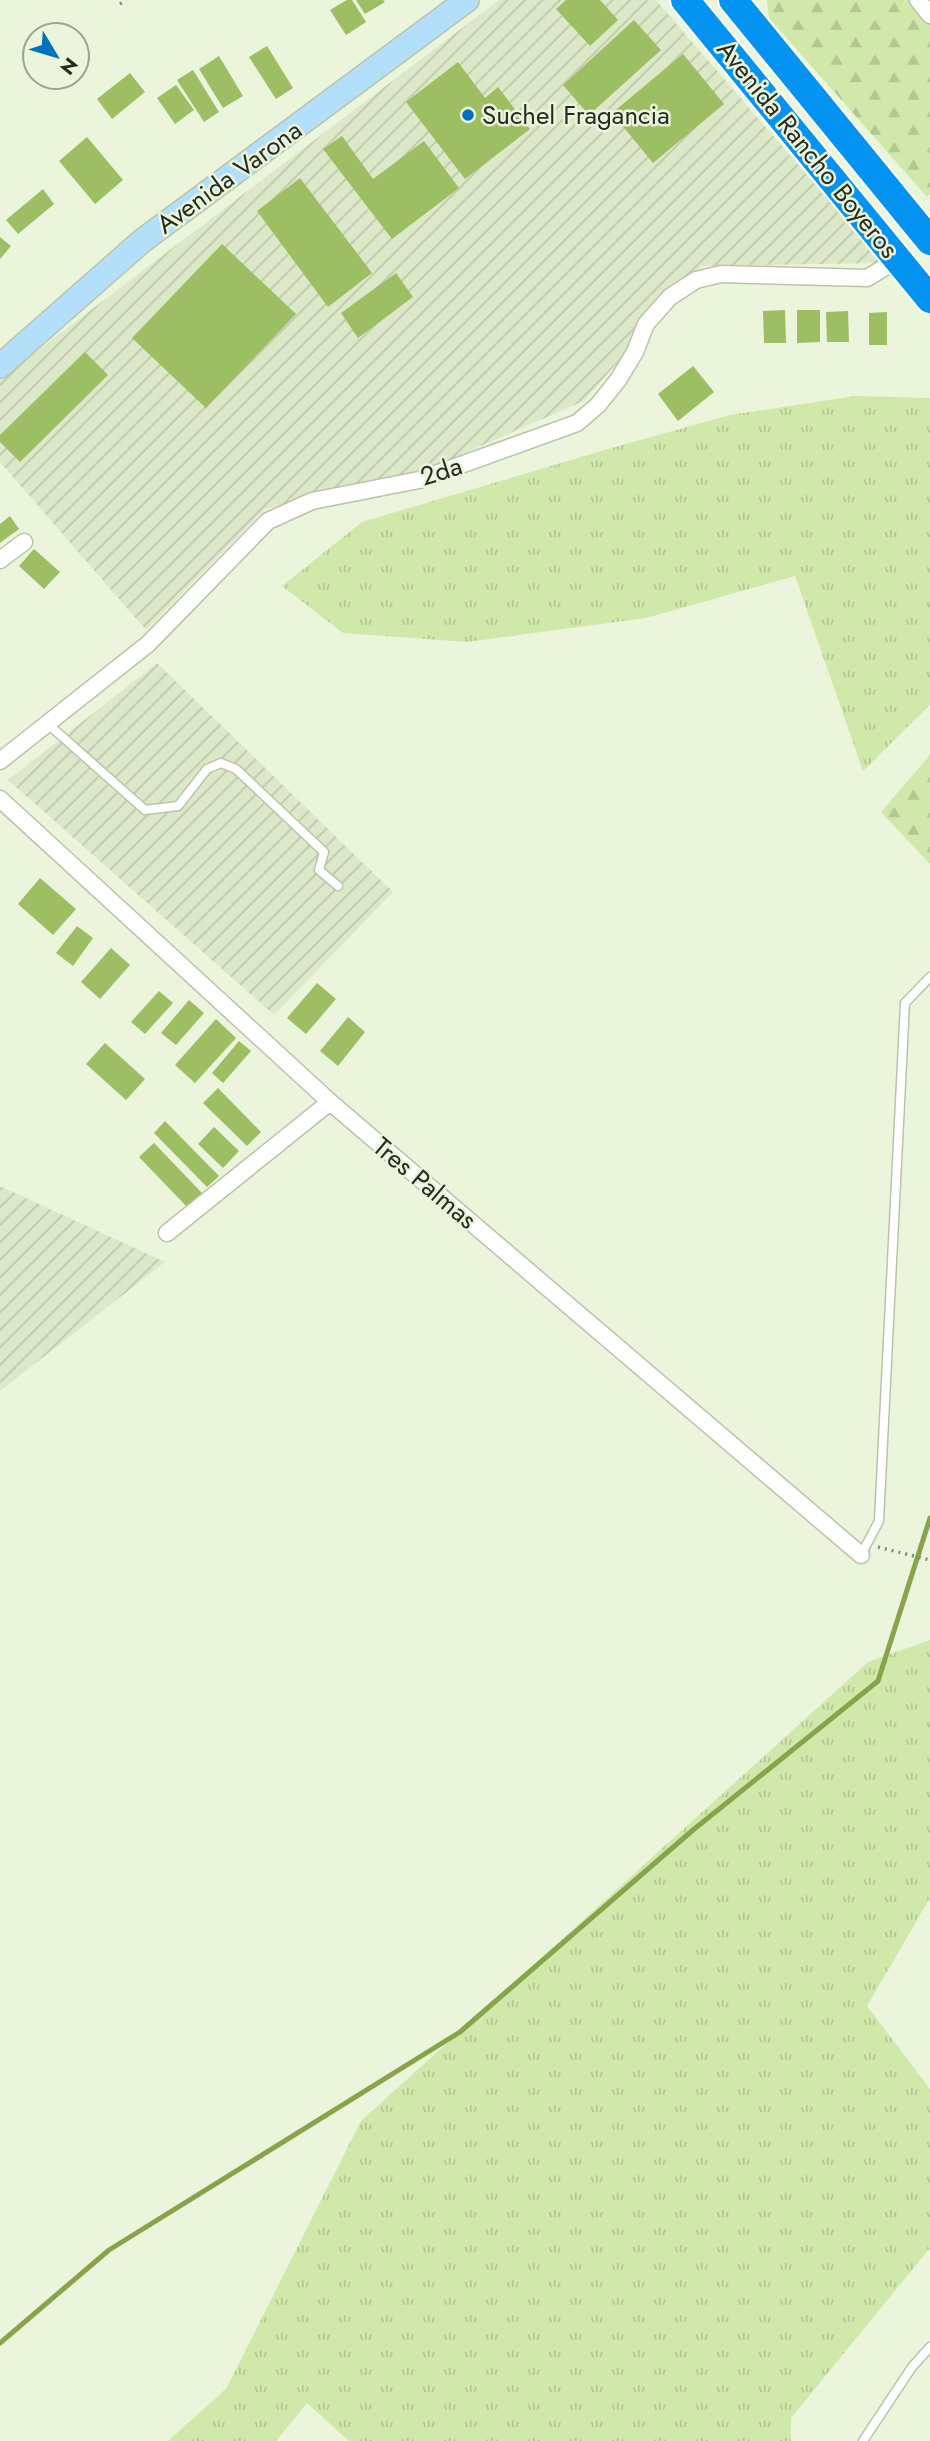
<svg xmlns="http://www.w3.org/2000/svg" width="930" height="2441" viewBox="0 0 930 2441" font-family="Jost,sans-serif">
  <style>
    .industrial { fill: url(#industrial-furrows) }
    .grass { fill: url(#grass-tufts) }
    .forest { fill: url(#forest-firs) }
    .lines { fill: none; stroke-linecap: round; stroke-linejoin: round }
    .stream { stroke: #86a54a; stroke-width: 5 }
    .building { fill: #9ebe63 }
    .lane-casing { stroke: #bac4ab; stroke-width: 11 }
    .street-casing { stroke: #bac4ab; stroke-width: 19 }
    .secondary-casing { stroke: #bac4ab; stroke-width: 26 }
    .highway-casing { stroke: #fff; stroke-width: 32 }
    .path { stroke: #828978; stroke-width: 3.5; stroke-dasharray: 2 5; stroke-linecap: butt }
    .lane { stroke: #fff; stroke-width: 8 }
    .street { stroke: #fff; stroke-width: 16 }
    .secondary { stroke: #b4dffb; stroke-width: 23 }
    .highway { stroke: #0593f2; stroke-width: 28 }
    .poi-dot { fill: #0071bc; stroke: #eaf5db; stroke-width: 2.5 }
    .labels { text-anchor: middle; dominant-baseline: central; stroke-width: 5; stroke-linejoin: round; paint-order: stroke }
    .poi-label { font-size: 26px; fill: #272b21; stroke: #eaf5db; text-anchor: start }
    .street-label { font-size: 26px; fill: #272b21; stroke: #eaf5db }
  </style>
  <defs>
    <pattern id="industrial-furrows" width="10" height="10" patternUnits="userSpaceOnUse" patternTransform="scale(1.75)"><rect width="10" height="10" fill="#dce9c8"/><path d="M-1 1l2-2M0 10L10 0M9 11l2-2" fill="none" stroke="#bdc8ac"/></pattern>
    <pattern id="grass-tufts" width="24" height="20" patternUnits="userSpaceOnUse" patternTransform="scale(1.75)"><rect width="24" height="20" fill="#d1e8ab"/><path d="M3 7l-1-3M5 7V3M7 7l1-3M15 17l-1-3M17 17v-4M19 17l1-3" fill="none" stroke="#b3c793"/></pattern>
    <pattern id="forest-firs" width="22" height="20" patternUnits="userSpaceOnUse" patternTransform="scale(1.75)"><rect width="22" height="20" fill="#d1e8ab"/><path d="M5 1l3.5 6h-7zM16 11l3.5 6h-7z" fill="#b3c793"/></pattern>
  </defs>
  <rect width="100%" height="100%" fill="#eaf5db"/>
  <g class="industrial">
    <path d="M499,0H656L883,263L701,266L584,401L409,477L265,509L146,630L0,462V379Z"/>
    <path d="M157,663L393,892L274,1015L8,780Z"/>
    <path d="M0,1186L165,1262L0,1391Z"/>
  </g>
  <g class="grass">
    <path d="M855,396L930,398V705L863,771L795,576L646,618L466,642L343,633L282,586L362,522L615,447L730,415Z"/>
    <path d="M930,1640V1898L867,2006L930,2089V2248L791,2418V2441H349L307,2403L276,2441H168L226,2389L361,2121L868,1662Z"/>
  </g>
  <g class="forest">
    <path d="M767,0H912L930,21V194L927,197L769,18Z"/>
    <path d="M930,755V864L881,812Z"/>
  </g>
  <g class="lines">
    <path class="stream" d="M0,2343L109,2250L460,2032L693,1830L878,1681L930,1518"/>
  </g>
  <g class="building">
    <path d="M347,0H352L366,22L346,35L330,10Z"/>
    <path d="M356,0H383L385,2L365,14Z"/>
    <path d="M566,0H600L618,20L590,46L556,9Z"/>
    <path d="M634,20L661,50L589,115L563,85Z"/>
    <path d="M267,46L293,88L276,99L249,57Z"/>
    <path d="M683,54L724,104L653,163L612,113Z"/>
    <path d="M219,56L243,96L223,108L199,69Z"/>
    <path d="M458,62L485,98L498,87L530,129L465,179L406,102Z"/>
    <path d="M193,70L219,112L204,122L177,80Z"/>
    <path d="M130,73L145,92L112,119L97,99Z"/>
    <path d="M176,85L194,110L175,124L157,98Z"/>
    <path d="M342,136L373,179L424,141L459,188L392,239L323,149Z"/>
    <path d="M87,137L123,180L95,204L59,161Z"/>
    <path d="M300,178L372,273L328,307L257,211Z"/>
    <path d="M43,189L54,204L18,234L6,220Z"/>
    <path d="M0,237L11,246L0,259Z"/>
    <path d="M222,244L296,314L206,408L132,338Z"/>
    <path d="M396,273L413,297L358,338L341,313Z"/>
    <path d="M785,310L786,343H764L763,311Z"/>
    <path d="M797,310H820V342L797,343Z"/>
    <path d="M848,311L849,342H827L826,312Z"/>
    <path d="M887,312V345H869V313Z"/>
    <path d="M85,352L108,375L20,462L0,442V435Z"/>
    <path d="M693,366L714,392L678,421L658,394Z"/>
    <path d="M10,516L19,529L0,543V524Z"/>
    <path d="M34,549L60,572L44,589L19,566Z"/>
    <path d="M40,878L76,909L53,935L18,904Z"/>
    <path d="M77,926L93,938L73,966L56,953Z"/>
    <path d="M111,948L130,965L100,999L81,982Z"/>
    <path d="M317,983L336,999L306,1034L287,1018Z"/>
    <path d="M159,991L173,1003L145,1034L131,1022Z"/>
    <path d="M189,1000L204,1013L176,1045L161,1033Z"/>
    <path d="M348,1017L365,1032L338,1066L320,1051Z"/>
    <path d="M216,1019L236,1038L195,1083L175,1065Z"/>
    <path d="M239,1041L251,1051L223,1083L212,1073Z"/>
    <path d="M105,1043L145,1079L126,1100L86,1064Z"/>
    <path d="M218,1088L261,1132L247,1146L203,1103Z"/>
    <path d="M165,1121L219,1176L207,1187L154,1133Z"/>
    <path d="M214,1127L239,1151L223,1168L198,1144Z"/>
    <path d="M154,1143L202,1193L188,1208L139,1157Z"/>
  </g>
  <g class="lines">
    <defs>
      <g id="lane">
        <path d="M48,724L145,810L178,806L207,769L221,763L236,769L324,852L319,870L338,886"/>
        <path d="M861,1555L879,1521L905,1003L930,977"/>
        <path d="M863,2441L912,2367L930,2347"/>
      </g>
      <g id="street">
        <path d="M918,0L930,15"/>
        <path d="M0,560L24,542"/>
        <path d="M0,761L148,644L268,521L312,501L419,480L577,423L598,405L618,380L635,352L646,324L670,297L696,280L721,274L867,278L897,260"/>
        <path d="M0,799L330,1102L861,1555"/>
        <path d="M167,1233L330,1102"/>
      </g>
      <path id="secondary" d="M0,366L142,241L467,0"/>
      <g id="highway">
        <path d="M685,0L930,299"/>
        <path d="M733,0L930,241"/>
      </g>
    </defs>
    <use href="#lane" class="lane-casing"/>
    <use href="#street" class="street-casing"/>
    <use href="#secondary" class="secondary-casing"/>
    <use href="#highway" class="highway-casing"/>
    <g class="path">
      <path d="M120,4L126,0"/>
      <path d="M878,1547L930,1560"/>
    </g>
    <use href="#lane" class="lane"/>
    <use href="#street" class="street"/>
    <use href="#secondary" class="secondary"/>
    <use href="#highway" class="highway"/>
  </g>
  <circle class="poi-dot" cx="468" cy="115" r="7"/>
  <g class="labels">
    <g class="poi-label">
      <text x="482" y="115">Suchel Fragancia</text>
    </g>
    <g class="street-label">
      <text transform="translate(808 149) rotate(51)">Avenida Rancho Boyeros</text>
      <text transform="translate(229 177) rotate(-36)">Avenida Varona</text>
      <text transform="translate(441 471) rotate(-18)">2da</text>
      <text transform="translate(425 1183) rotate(40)">Tres Palmas</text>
    </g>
  </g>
  <g transform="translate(56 56) rotate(128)"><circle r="33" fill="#eaf5db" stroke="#9ca491" stroke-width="2"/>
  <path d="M0-5L12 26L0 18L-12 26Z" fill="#0071bc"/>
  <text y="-10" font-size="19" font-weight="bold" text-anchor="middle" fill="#272b21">N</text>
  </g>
</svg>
